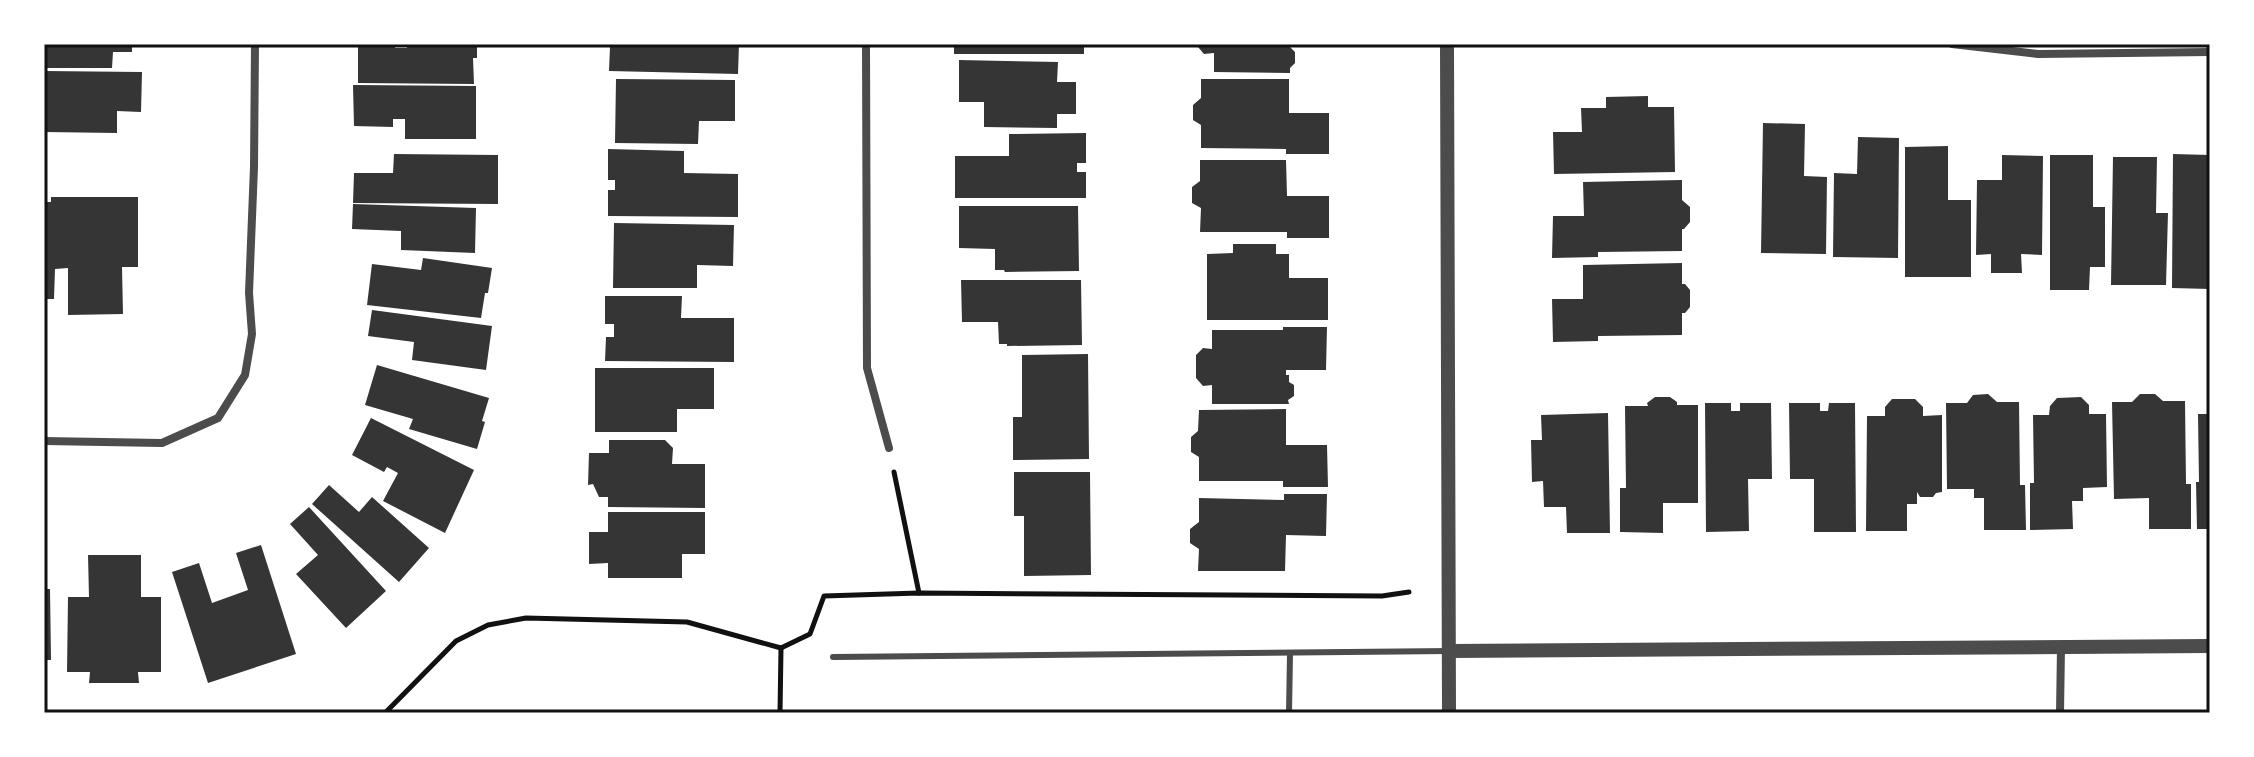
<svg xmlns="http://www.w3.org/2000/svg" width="2254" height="757" viewBox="0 0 2254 757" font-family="Lato,sans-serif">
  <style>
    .building { fill: #353535 }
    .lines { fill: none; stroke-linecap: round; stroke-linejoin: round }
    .path { stroke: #111; stroke-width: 5 }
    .service { stroke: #4c4c4c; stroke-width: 6 }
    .minor { stroke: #4c4c4c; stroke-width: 8 }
    .tertiary { stroke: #4c4c4c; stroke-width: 14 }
    .neatline { fill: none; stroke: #111; stroke-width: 3 }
  </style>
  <rect width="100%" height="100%" fill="#fff"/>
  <g class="building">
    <path d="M44,44H132V52H113L112,68H44Z"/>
    <path d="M358,44H395V48H407V44H477V58H473L474,84L358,83Z"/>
    <path d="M617,44H739L738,74L609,71L610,47H617Z"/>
    <rect x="954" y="44" width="130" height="10"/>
    <path d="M1198,44H1290V47L1295,52V63L1290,68V73L1214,72V53L1204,54L1198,47Z"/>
    <path d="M959,60L1058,62L1057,82H1076V114H1057V128L984,127V102H959Z"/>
    <path d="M44,71L142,72L141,112L117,111V133L44,132Z"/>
    <path d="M616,79L735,80V121H699L698,144L615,143Z"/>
    <path d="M1201,79H1289V113H1329V154H1286V149L1201,148V125L1193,120V105L1201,98Z"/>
    <path d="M353,85L476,86V139H405V119H393V127L354,126Z"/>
    <path d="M1648,96V107H1674L1675,172L1554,174L1553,132H1582L1581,108H1606V97Z"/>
    <path d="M1763,123L1805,124L1804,176L1827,177L1826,254L1761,253Z"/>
    <path d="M1086,133V163H1077V172H1086V198H955V156H1009V134Z"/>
    <path d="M1858,137L1899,138L1898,258L1833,257L1834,173L1857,174Z"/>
    <path d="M1948,146V200H1971V277H1905V147Z"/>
    <path d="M608,149L684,151V173L738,174V217L608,216V190H615V180H608Z"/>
    <path d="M394,154L498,155V204L353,203L354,173H393Z"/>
    <path d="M2173,154L2210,155V289L2172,288Z"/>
    <path d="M2002,155L2043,156L2042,255L2021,254L2022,273H1991V254L1976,255L1977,180H2002Z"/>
    <path d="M2050,155H2093V207H2105V267H2090L2089,290H2050Z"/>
    <path d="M2113,157H2157L2156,213H2168L2166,285H2111Z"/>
    <path d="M1200,160H1286L1287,196H1329V238H1287V232H1200L1201,208L1192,203V187L1200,181Z"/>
    <path d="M1682,180V200L1690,207V222L1684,229H1682V251L1598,252V257L1552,258L1553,216H1584L1583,182Z"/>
    <path d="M51,197H138V267H122L123,314L68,315V268L55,269L54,299H44V202H51Z"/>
    <path d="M353,204L476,208L475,253L401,250V231L352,229Z"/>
    <path d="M959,206H1078L1079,271L1005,272L1004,270H995V249L959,248Z"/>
    <path d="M614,223L734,225L733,266L697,265V288H613Z"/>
    <path d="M1233,244H1276V254H1289V278H1328V320H1207V254L1233,253Z"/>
    <path d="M423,258L492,268L488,293H485L481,318L367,305L372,264L421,270Z"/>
    <path d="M1682,263V284H1685L1690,290V307L1685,313H1682V335L1598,336V341L1553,342L1552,299H1583V265Z"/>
    <path d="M961,280H1081L1082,345L1007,346V344H999L998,322H962Z"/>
    <path d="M605,296H682L681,318H734V362L605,361L606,337H614V324H605Z"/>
    <path d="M372,310L492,326L486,370L412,360L414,342L368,336Z"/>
    <path d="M1283,327H1327L1326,370H1286V375H1289V382L1294,385V396L1288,400L1289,404H1212V385L1203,386L1196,378V355L1203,348L1212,349V330H1283Z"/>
    <path d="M1088,354L1089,459L1013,460V417H1022V355Z"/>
    <path d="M377,365L489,398L482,421L485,422L477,449L409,429L413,419L365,405Z"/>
    <path d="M595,368H714V409H677V432H595Z"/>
    <path d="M1988,394L1997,402H2019L2020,485H2025L2026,530H1984V498H1974V489H1947L1946,403H1967L1973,395Z"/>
    <path d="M2140,394H2155L2163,401H2185L2186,484H2191V529H2149V498L2114,499L2112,402H2132Z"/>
    <path d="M1655,397H1670L1677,402V405H1698V503H1663V533L1620,532V488H1626L1625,406H1648L1647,403Z"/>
    <path d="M2081,397L2089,405V414H2106L2107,487L2083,488V501H2072L2073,529L2030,530V483H2034L2033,415H2049L2050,406L2057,398Z"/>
    <path d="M1892,399H1915L1923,407V416L1942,415V492L1936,493L1933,497H1920L1917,492V504H1907V531H1866L1867,416H1885V407Z"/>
    <path d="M1705,403H1731V411H1740V403H1771L1772,479H1748L1749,531L1706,532Z"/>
    <path d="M1789,403H1820V411H1828L1829,403H1855L1856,532H1814V479H1790Z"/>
    <path d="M1286,409V445H1327L1328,487H1283V481H1199V457L1191,452V437L1198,431L1199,410Z"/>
    <path d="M1608,413L1610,533H1567L1566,507H1544L1543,481L1532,482L1531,440H1542L1541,415Z"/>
    <path d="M2198,414H2210V529H2197L2196,482H2199Z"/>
    <path d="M371,418L474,470L445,533L383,501L398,473L387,467L384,472L352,455Z"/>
    <path d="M609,440H665L673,448L672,464H705V508L608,507V497H599L593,484L588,485L589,453H609Z"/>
    <path d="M1014,472H1090L1091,575L1024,576V516H1014Z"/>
    <path d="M329,485L359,512L372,497L429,548L399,582L312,504Z"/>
    <path d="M1284,494H1327L1326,536L1286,535L1285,571H1198L1199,549L1190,543V529L1199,522V498L1284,500Z"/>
    <path d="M309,507L386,591L346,628L296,574L318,555L290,524Z"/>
    <path d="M608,512H705V554H682V578H608V563L589,564V532H608Z"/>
    <path d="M261,545L296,654L208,683L172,572L199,563L212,603L248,590L236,553Z"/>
    <path d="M88,555H141V597H161V672H138L139,683H89L90,672H67L68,597H89Z"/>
    <path d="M44,589H50L51,660H44Z"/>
  </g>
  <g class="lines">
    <g class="path">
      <path d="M894,472L919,593"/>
      <path d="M385,713L456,641L488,625L526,618L687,622L781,648L810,634L824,596L919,593L1382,596L1409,592"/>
      <path d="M780,713L781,648"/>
    </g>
    <g class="service">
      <path d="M833,657L1450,651"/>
      <path d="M1289,713L1290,654"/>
    </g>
    <g class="minor">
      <path d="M866,44L867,368L889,448"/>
      <path d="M1952,44L2038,54L2210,52"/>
      <path d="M44,441L162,443L218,418L245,375L252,334L249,293L254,167L255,44"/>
      <path d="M2060,713L2061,647"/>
    </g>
    <g class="tertiary">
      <path d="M1447,44L1449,713"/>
      <path d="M1450,651L2210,646"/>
    </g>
  </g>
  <rect width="2254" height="757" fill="none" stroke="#ffffff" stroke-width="92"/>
  <rect x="46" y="46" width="2162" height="665" class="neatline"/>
</svg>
